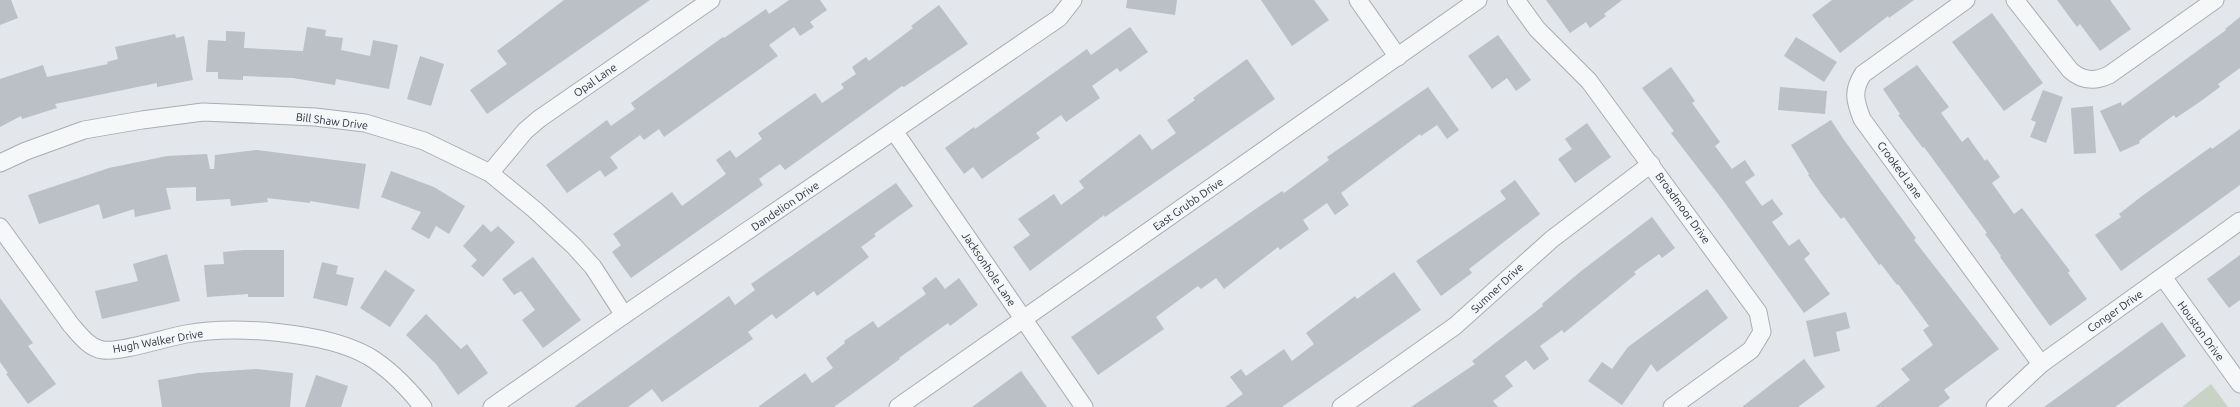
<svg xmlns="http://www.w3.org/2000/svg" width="2240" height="407" viewBox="0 0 2240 407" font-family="Ubuntu,sans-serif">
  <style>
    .green { fill: #c8d3c5 }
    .building { fill: #bbbfc6 }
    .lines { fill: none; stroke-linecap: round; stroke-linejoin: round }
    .street-casing { stroke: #a9adb4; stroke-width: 19 }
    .street { stroke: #f6f7f9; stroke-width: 17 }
    .labels { text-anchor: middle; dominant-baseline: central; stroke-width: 3; stroke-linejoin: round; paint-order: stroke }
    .street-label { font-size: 11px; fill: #2d3340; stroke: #f3f5f7 }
  </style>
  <rect width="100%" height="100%" fill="#e3e6ea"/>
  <path class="green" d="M2211,384L2228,407H2182Z"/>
  <g class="building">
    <path d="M0,0H11L18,18L0,25Z"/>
    <path d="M564,0H650L487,114L470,90L507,64L497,51Z"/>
    <path d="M789,0H820L827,10L810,22L814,27L800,36L794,27L769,45L778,56L723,95L664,137L659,129L644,140L640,135L610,157L618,168L605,177L600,170L567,193L546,165L607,120L611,126L635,109L631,103L723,37L724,38L766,9L769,14Z"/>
    <path d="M1127,0H1177L1175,15L1126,8Z"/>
    <path d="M1261,0H1314L1329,20L1292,46Z"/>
    <path d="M1546,0H1622L1604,14L1606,16L1590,28L1586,22L1570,33Z"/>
    <path d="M1832,0H1914L1889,18L1888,16L1840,53L1812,15Z"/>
    <path d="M2057,0H2110L2131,29L2100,51L2080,24L2077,27Z"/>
    <path d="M939,5L968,44L904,87L902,86L785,170L780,164L759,179L763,185L631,278L612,252L621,245L613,234L672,192L682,206L726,174L716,160L730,150L736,158L762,139L758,133L815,93L822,103L844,88L841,84L856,74L852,67L866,57L869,61L913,28L911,26Z"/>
    <path d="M1992,13L2043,83L2004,111L1952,42Z"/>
    <path d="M2240,17V68L2218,84L2220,87L2201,101L2176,118L2174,115L2139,141L2140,143L2120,152L2100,111L2121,102L2122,106L2226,30L2225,29Z"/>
    <path d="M307,27L326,30L325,36L343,38L341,50L370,56L373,40L398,45L389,89L336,79L335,85L293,78L243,76V80L218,79V72H206L208,40L226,41V31L245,32L244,48L303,51Z"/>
    <path d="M1130,27L1148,52L1120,72L1117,68L1092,86L1100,98L1066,122L1061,115L1036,133L1040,138L982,179L973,167L964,174L945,148L974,127L975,129L1087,49L1091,55Z"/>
    <path d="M175,34L176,38L184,36L193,80L157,87V83L55,104L57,108L22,119L21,116L0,127V79L43,65L47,77L108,64L107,62L118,59L115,47Z"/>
    <path d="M1498,35L1531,80L1516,91L1507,78L1492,89L1468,56Z"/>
    <path d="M1796,37L1837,62L1824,82L1784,56Z"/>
    <path d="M420,56L444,64L431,106L407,99Z"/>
    <path d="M1247,59L1275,99L1105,217L1104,215L1030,271L1013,247L1030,235L1018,219L1054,194L1061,205L1084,188L1079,181L1140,134L1152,150L1176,133L1167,120L1195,100L1193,98Z"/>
    <path d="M1917,65L1949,107L1941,113L1962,142L1968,137L1985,161L1987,159L2000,177L1992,183L2014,214L2022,208L2070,271L2068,273L2087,299L2050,326L2000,257L2001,256L1985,234L1987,233L1924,147L1923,148L1898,115L1900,114L1883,89Z"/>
    <path d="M1671,67L1695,101L1692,103L1720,142L1715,146L1732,169L1745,160L1755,175L1745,182L1762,206L1772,199L1783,214L1772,222L1789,246L1799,239L1810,254L1804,259L1830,294L1804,313L1722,199L1671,133L1674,131L1642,88Z"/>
    <path d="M1428,87L1459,130L1447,139L1437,125L1421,136L1420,134L1341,193L1349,205L1335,215L1327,203L1303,220L1309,229L1280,250L1278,247L1224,289L1216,278L1201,289L1198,286L1156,317L1164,329L1098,375L1071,337L1247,215L1282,191L1284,193L1329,160L1327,157Z"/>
    <path d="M1780,87L1827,91L1825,114L1778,110Z"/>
    <path d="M2043,90L2063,97L2046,143L2030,137L2036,122L2031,120Z"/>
    <path d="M2093,106L2096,153L2074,154L2071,108Z"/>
    <path d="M1831,120L1844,140L1916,238L1914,240L1999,349L1944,390L1950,398L1938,407H1875L1910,380L1901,369L1933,345L1923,330L1929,326L1898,284L1897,285L1881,264L1879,265L1844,217L1841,219L1822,195L1808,175L1809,174L1791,145Z"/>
    <path d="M1587,123L1611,157L1575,183L1558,159L1572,149L1565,139Z"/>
    <path d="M2240,129V185L2121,271L2095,235L2121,217L2119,214L2142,196L2211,147L2212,149Z"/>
    <path d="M257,150L366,164L359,209L310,201V203L267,198L268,202L231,206L230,199L196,201V187L166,188L171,209L135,217L134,209L103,219L99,204L39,224L28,195L109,168L167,156L207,154L210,169H214L215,155Z"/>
    <path d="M391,171L434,187L465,206L449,234L436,226L429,239L411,229L421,212L381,197Z"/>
    <path d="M1515,180L1540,214L1469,269L1472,273L1441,296L1416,261L1506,199L1500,191Z"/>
    <path d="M896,183L913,206L874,234L876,236L861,247L869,257L817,296L814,291L776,319L772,314L748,332L753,339L662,402L652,389L628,407H574L729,296L735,305L755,290L751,284Z"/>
    <path d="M1652,217L1675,248L1662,258L1659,254L1634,272L1636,274L1564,333L1562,330L1540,346L1549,359L1534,370L1526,360L1505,376L1513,386L1493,401L1498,407H1411L1475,364L1472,361L1543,306L1542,304L1580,272Z"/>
    <path d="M483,224L491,232L498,226L515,242L483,277L471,266L477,260L463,246Z"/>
    <path d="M244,250H284V297H248V294L207,297L204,265L224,264L223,252Z"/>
    <path d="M167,254L180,301L102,319L95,291L138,281L133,264Z"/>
    <path d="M2240,255V300L2229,308L2207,279Z"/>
    <path d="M533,257L581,320L543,348L522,320L535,310L521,291L514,295L502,279Z"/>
    <path d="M322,262L338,266L336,274L354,278L347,306L313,298Z"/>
    <path d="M385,270L415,290L390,327L360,308Z"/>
    <path d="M1394,272L1421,310L1282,407H1225L1243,394L1230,377L1241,369L1246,376L1284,349L1292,361L1314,344L1306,333L1355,296L1357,299Z"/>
    <path d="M936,277L945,289L959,278L978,305L950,326L948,323L899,358L900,359L834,407H758L805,373L812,383L833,368L826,358L845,343L844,341L873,321L878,328L926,294L922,288Z"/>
    <path d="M1707,289L1728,318L1657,372L1651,364L1622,405L1588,381L1602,362L1612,369L1628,347Z"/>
    <path d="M0,298L33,343L28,346L56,384L28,404L6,374L8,373L0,362Z"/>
    <path d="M1846,312L1850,328L1836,332L1840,351L1814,357L1806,321Z"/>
    <path d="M426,314L461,349L467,344L488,373L458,395L436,364L406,335Z"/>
    <path d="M2162,322L2186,356L2165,371L2115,407H2044Z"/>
    <path d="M1804,359L1825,387L1798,407H1742Z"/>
    <path d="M257,369L293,373L290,407H162L158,380L198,373Z"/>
    <path d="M1021,371L1047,407H972Z"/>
    <path d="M316,375L348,386L341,407H305Z"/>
  </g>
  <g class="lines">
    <defs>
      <g id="street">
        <path d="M1358,0L1398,57"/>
        <path d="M1516,0L1537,29L1589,81L1758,312L1762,332L1751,350L1672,407"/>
        <path d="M1966,0L1863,74C1852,91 1855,101 1862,119L2041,364"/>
        <path d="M2015,0L2070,70C2082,81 2094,82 2109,75L2215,0"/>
        <path d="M894,131L1084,407"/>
        <path d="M0,163L26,151L84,130L142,120L203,112L315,117L365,123L424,141L490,173L535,210L574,246L593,267L624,315"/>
        <path d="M490,173L525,131L539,119L711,0"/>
        <path d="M0,227L71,325C80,335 89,348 103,350C119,353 168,337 186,334C235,325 325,332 368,356C390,369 407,387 423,407"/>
        <path d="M2163,277L2240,384"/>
        <path d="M492,407L624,315L1059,18L1073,0"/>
        <path d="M898,407L1478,0"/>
        <path d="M1341,407L1455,326L1552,239L1651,164"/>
        <path d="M1995,407L2041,364L2240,221"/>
      </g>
    </defs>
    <use href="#street" class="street-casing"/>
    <use href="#street" class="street"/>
  </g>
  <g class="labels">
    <g class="street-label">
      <text transform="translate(595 80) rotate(-35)">Opal Lane</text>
      <text transform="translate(332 121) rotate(7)">Bill Shaw Drive</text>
      <text transform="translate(1900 170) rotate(54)">Crooked Lane</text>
      <text transform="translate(1188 204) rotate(-35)">East Grubb Drive</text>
      <text transform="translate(785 206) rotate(-34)">Dandelion Drive</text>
      <text transform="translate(1683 208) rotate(54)">Broadmoor Drive</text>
      <text transform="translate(989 269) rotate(56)">Jacksonhole Lane</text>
      <text transform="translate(1497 288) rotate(-43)">Sumner Drive</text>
      <text transform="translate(2115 311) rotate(-35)">Conger Drive</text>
      <text transform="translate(2201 331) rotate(54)">Houston Drive</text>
      <text transform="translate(158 341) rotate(-10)">Hugh Walker Drive</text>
    </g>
  </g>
</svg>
